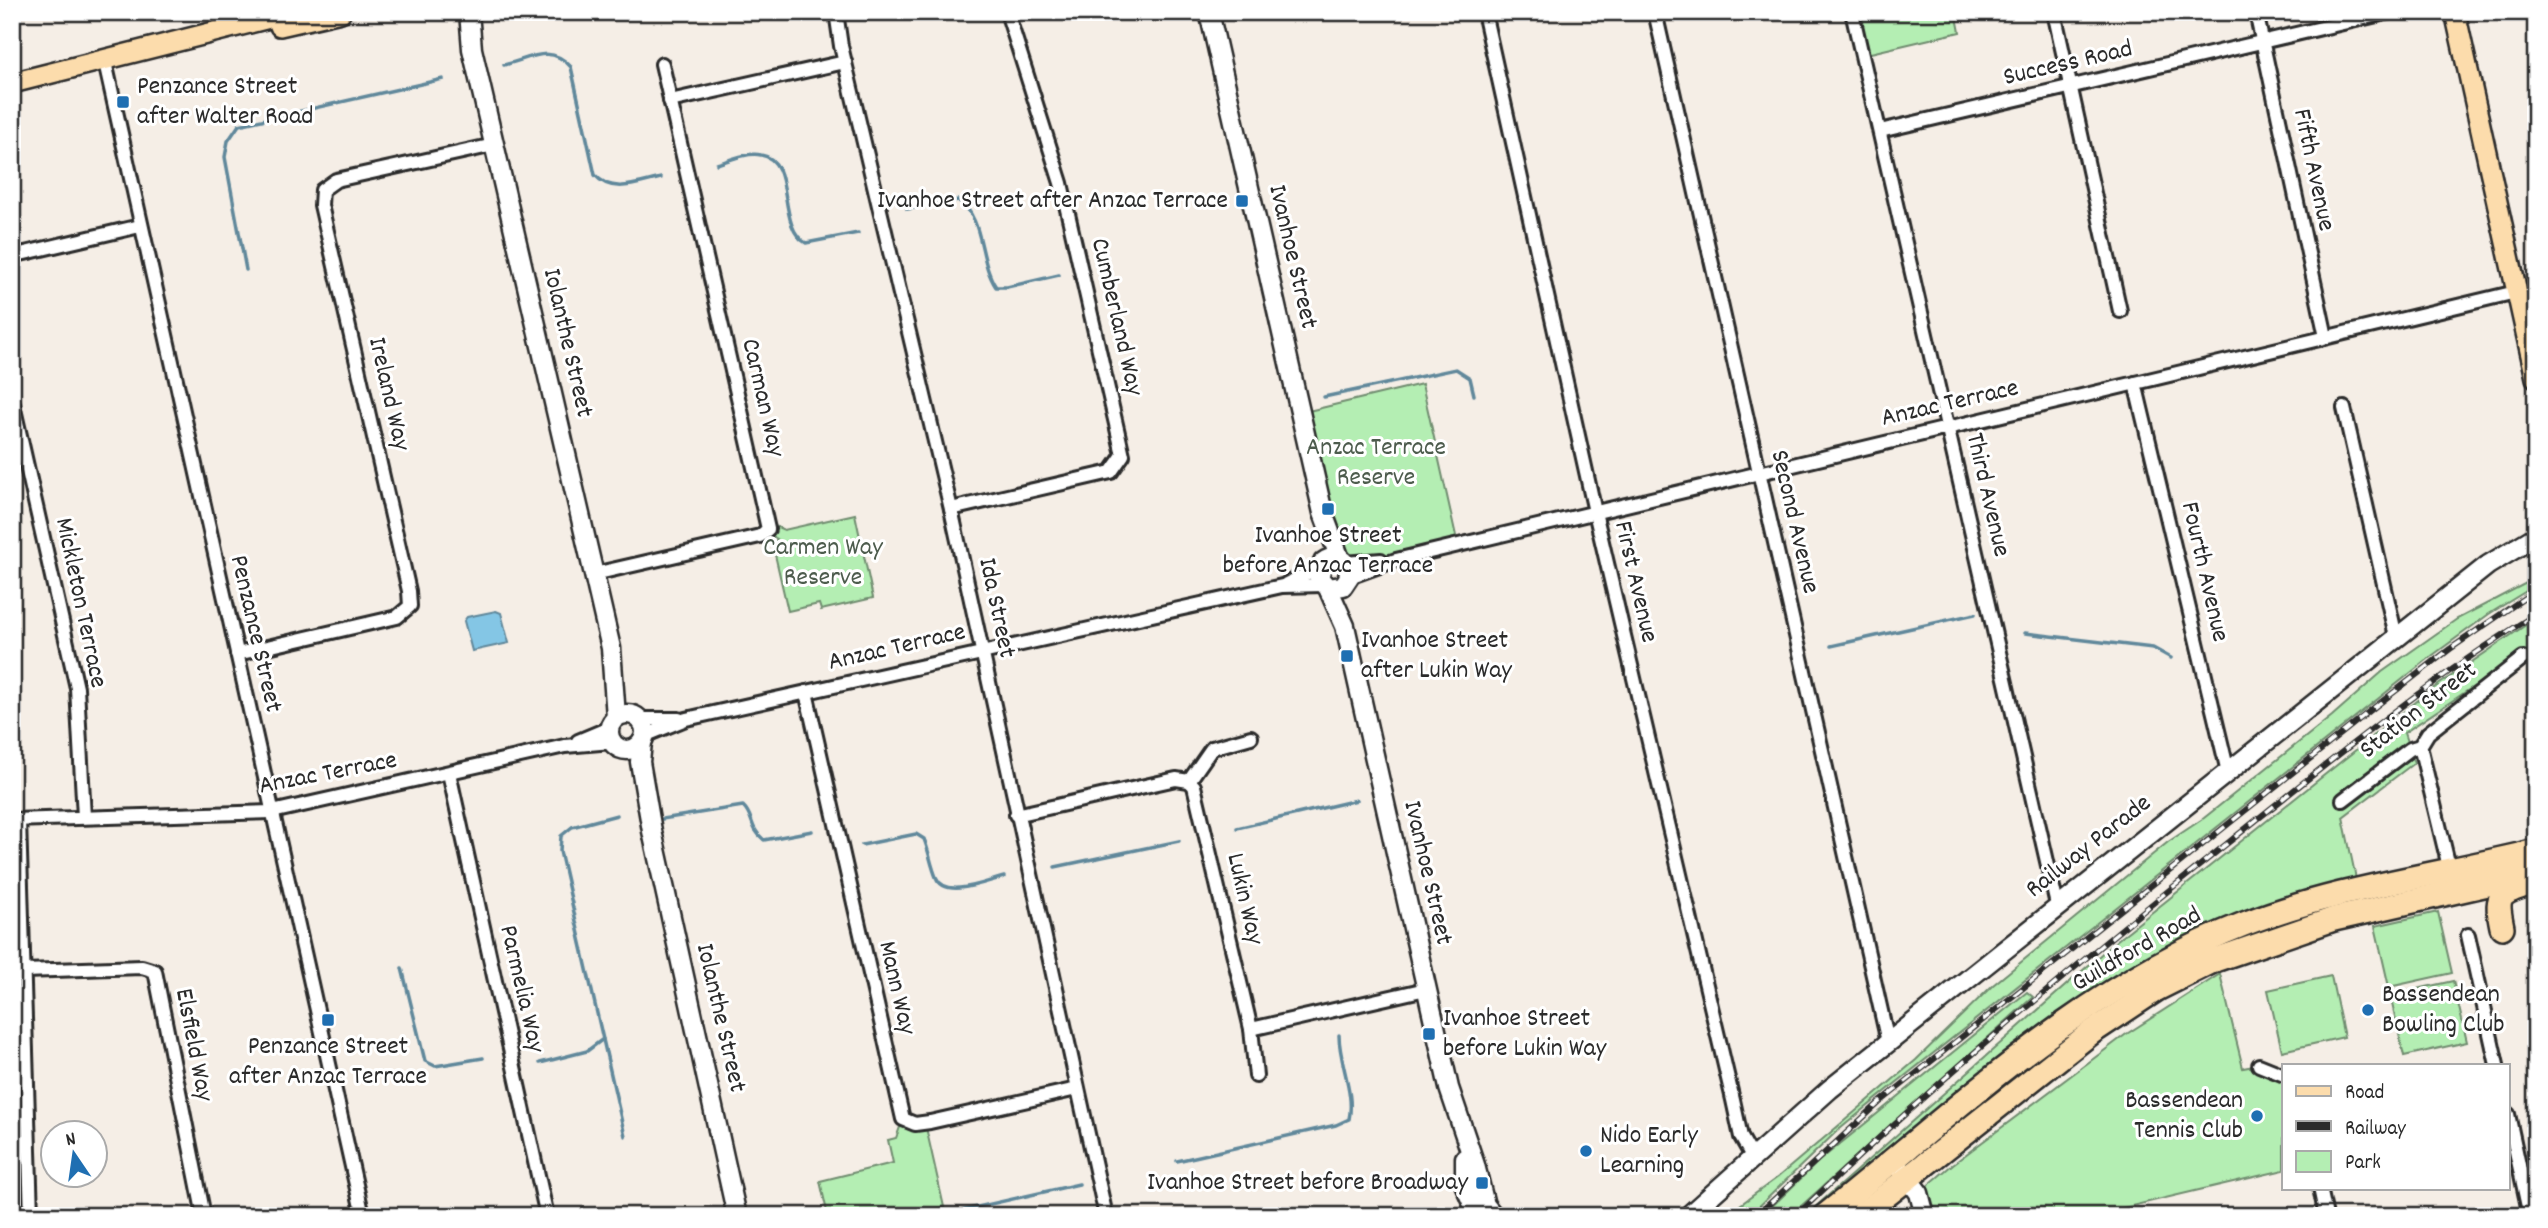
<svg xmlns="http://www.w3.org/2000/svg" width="2548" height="1228" viewBox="0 0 2548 1228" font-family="Dekko,sans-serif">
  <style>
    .green { fill: #b4eeb3; stroke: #708c6f; stroke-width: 2 }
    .water { fill: #84c6e5; stroke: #60889b; stroke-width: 2 }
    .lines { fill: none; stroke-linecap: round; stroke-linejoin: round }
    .stream { stroke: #60889b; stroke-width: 3.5 }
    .street-casing { stroke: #2b2b2b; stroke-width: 18 }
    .secondary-casing { stroke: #2b2b2b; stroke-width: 23 }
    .primary-casing { stroke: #2b2b2b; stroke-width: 24 }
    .highway-casing { stroke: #2b2b2b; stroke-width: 28 }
    .street { stroke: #fff; stroke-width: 12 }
    .secondary { stroke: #fff; stroke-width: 18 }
    .primary { stroke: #fcdcac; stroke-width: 19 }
    .highway { stroke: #fcdcac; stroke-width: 23 }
    .rail-casing { stroke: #2b2b2b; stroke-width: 6 }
    .rail { stroke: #fff; stroke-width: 3.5; stroke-dasharray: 10; stroke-linecap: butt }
    .poi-dot { fill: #1f6fb2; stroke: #fff; stroke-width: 2.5 }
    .labels { text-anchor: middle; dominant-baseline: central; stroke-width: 6; stroke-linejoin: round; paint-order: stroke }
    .street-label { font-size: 26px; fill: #2b2b2b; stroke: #fff }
    .poi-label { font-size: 26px; fill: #2b2b2b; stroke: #fff; text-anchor: start }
    .park-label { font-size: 26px; fill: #4d5c4d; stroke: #fff }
  </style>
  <rect width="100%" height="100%" fill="#f5eee6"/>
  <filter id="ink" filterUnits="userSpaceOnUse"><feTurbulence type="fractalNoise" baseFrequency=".0143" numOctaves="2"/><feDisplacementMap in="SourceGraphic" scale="14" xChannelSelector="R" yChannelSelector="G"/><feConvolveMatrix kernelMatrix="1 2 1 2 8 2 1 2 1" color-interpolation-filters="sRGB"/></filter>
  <g filter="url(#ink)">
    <g class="green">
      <path d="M1852,12H1956L1960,32L1862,55Z"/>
      <path d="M1422,384L1458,545L1396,560L1345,563L1300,413Z"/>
      <path d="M855,514L873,598L821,610L819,604L788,611L773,546L777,539L765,533L768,523L784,530Z"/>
      <path d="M2536,578V585L2489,614L2433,655L1896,1083L1835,1133L1749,1216H1733L1740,1205L1778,1177L1916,1060L1993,985L2168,842L2204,818L2332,716L2382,672L2457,619Z"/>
      <path d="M2536,618V645L2404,733L2414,763L2343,817L2356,879L2185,943L1818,1216H1805L2116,941L2431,690Z"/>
      <path d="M2438,912L2452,973L2389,987L2375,926Z"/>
      <path d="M2220,974L2243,1068L2259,1065L2284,1075V1170L2123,1208L2124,1216H1925L1919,1193L1953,1164L2125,1035Z"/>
      <path d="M2331,976L2344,1037L2282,1051L2268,990Z"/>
      <path d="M2453,981L2467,1042L2404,1056L2390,995Z"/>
      <path d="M2027,992L2033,997L1790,1216H1762L1819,1161Z"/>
      <path d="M12,1007H25L27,1098L12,1099Z"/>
      <path d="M903,1119L925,1123L944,1207L905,1216H828L820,1181L893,1163L888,1140L896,1138Z"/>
    </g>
    <path class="water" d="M496,611L501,613L509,643L472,651L464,621L467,617Z"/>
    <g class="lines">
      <g class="stream">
        <path d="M504,65C531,58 551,44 571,67L595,175C612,195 638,183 661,178"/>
        <path d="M717,164C730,160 747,152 761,155C796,160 776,227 806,243L858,233"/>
        <path d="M907,209L958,200C985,218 978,260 996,287H1007L1059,275"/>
        <path d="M246,270L225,157L228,141L239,125L443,79"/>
        <path d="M1324,397L1456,369L1470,378L1474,395"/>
        <path d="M2025,633L2153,648L2171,658"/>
        <path d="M1831,646L1975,614"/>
        <path d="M617,815L572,827L561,836L560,851L625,1136"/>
        <path d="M662,819L743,806C754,816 749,828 764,840L812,831"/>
        <path d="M1237,828L1357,800"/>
        <path d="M862,845L916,834L924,839C929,851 931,865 936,877C945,900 987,881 1004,877"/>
        <path d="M1055,867L1179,841"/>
        <path d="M402,968L425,1061L435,1066L483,1058"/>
        <path d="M540,1063L587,1051L603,1039"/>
        <path d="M1177,1161L1336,1125L1349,1119C1355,1092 1339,1063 1339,1035"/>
        <path d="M938,1216L1079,1184"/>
      </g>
      <defs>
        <g id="street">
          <path d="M836,12L841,46L951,509L1106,1216"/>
          <path d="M1484,12L1595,512L1733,1100L1741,1137L1753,1158"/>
          <path d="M1655,12L1888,1042"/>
          <path d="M1852,12L2057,905"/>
          <path d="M2054,12L2120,311"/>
          <path d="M2256,12L2326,337"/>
          <path d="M105,62L363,1216"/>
          <path d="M670,101L845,62"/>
          <path d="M1880,131L2390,12"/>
          <path d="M12,256L140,226"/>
          <path d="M2135,383L2228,772"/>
          <path d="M12,400L77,688L84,817"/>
          <path d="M2344,408L2396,637"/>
          <path d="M951,509L1111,472L1123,455L1061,183L1007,12"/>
          <path d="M1345,563L1381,560"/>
          <path d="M594,574L760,536L768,529L662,64"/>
          <path d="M1349,577L1396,560L2516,292"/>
          <path d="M1286,584L1320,567"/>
          <path d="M237,654L397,617L410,606L409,591L321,205L322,190L336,180L494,145"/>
          <path d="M806,692L903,1119L915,1124L930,1122L1077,1089"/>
          <path d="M640,719H679"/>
          <path d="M644,736L686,719L1282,586L1323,585"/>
          <path d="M578,741L609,728"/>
          <path d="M2420,746L2451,875"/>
          <path d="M449,773L547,1216"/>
          <path d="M1189,781L1212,748L1251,737"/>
          <path d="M2343,800L2410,749L2420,746L2428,733L2523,658"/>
          <path d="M1016,815L1176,779L1189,781L1194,786L1251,1029L1256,1076"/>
          <path d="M12,820L272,812L565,746L612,742"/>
          <path d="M19,820L31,1216"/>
          <path d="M2468,935L2497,1065"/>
          <path d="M24,971L142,967L155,971L204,1216"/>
          <path d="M1251,1029L1426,989"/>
          <path d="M2259,1065L2284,1075"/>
          <path d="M2508,1114L2530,1216"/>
          <path d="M2320,1188L2326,1216"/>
        </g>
        <g id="secondary">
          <path d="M469,12L472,49L611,648L616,717"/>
          <path d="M1209,12L1323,513L1340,559"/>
          <path d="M1328,588L1343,586L1349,577L1348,567C1342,557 1333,555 1323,562L1319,578L1328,588L1345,626L1449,1088L1475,1165L1485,1205L1494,1216"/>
          <circle cx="627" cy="732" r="18"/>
          <path d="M642,742L640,762L652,831L737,1216"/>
          <path d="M1465,1158V1186L1478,1216"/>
          <path d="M1901,1170L1919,1193L1925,1216"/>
          <path d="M1688,1216L1830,1089L2488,565L2536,536"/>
        </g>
        <g id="primary">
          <path d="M2455,12L2536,378"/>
          <path d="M280,26L341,12"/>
          <path d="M12,83L293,12"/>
        </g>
        <g id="highway">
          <path d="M2502,927C2496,898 2497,894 2526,885"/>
          <path d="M1825,1216C1957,1110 2084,986 2244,924C2336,888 2439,875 2536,851"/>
          <path d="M1860,1216L2092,1032L2157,989L2215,960L2334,919L2536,873"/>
        </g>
      </defs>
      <use href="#street" class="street-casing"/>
      <use href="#secondary" class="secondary-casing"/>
      <use href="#primary" class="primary-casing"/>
      <use href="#highway" class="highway-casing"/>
      <use href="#street" class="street"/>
      <use href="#secondary" class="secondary"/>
      <use href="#primary" class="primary"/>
      <use href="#highway" class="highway"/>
      <defs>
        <g id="rail">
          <path d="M1756,1216L1879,1103L2376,706L2450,649L2536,590"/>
          <path d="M1796,1216C1933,1083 2080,961 2229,842C2329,762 2427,681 2536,614"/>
        </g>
      </defs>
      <use href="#rail" class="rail-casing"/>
      <use href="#rail" class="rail"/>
    </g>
  </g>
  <g class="poi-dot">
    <rect x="116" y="95" width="14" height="14" rx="3.5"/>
    <rect x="1235" y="194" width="14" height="14" rx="3.5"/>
    <rect x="1321" y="502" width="14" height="14" rx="3.5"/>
    <rect x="1340" y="649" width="14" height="14" rx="3.5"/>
    <circle cx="2368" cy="1010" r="7"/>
    <rect x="321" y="1013" width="14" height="14" rx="3.5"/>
    <rect x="1422" y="1027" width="14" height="14" rx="3.5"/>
    <circle cx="2257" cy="1116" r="7"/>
    <circle cx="1586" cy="1151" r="7"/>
    <rect x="1475" y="1176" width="14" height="14" rx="3.5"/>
  </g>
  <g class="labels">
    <g class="street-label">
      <text transform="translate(2068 64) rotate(-13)">Success Road</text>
      <text transform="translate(2313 170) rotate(78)">Fifth Avenue</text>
      <text transform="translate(1292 257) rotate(77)">Ivanhoe Street</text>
      <text transform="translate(1116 317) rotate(77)">Cumberland Way</text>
      <text transform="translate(567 343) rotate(77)">Iolanthe Street</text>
      <text transform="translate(388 394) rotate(77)">Ireland Way</text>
      <text transform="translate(762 398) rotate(77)">Carman Way</text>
      <text transform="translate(1950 404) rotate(-13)">Anzac Terrace</text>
      <text transform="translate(1987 495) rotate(77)">Third Avenue</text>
      <text transform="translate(1794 522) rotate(77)">Second Avenue</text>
      <text transform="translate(2204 572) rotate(77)">Fourth Avenue</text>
      <text transform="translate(1635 582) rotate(77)">First Avenue</text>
      <text transform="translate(80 603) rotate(78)">Mickleton Terrace</text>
      <text transform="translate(996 608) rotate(78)">Ida Street</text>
      <text transform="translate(255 634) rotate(77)">Penzance Street</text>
      <text transform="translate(897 648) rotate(-13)">Anzac Terrace</text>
      <text transform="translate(2419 711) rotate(-38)">Station Street</text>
      <text transform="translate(328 774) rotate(-11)">Anzac Terrace</text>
      <text transform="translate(2089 847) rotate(-38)">Railway Parade</text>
      <text transform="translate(1427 873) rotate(77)">Ivanhoe Street</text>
      <text transform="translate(1244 899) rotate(77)">Lukin Way</text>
      <text transform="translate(2137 950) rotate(-30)">Guildford Road</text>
      <text transform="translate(896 988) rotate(77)">Mann Way</text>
      <text transform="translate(521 989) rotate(77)">Parmelia Way</text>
      <text transform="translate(720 1018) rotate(77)">Iolanthe Street</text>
      <text transform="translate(193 1045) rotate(79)">Elsfield Way</text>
    </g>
    <g class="poi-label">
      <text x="137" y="87">Penzance Street<tspan x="137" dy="30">after Walter Road</tspan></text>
      <text x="1228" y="201" text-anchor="end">Ivanhoe Street after Anzac Terrace</text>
      <text x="1328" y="536" text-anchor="middle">Ivanhoe Street<tspan x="1328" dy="30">before Anzac Terrace</tspan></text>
      <text x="1361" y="641">Ivanhoe Street<tspan x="1361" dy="30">after Lukin Way</tspan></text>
      <text x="2382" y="995">Bassendean<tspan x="2382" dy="30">Bowling Club</tspan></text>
      <text x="1443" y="1019">Ivanhoe Street<tspan x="1443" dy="30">before Lukin Way</tspan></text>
      <text x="328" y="1047" text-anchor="middle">Penzance Street<tspan x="328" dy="30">after Anzac Terrace</tspan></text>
      <text x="2243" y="1101" text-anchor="end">Bassendean<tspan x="2243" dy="30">Tennis Club</tspan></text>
      <text x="1600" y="1136">Nido Early<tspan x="1600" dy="30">Learning</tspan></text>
      <text x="1468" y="1183" text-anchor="end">Ivanhoe Street before Broadway</text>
    </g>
    <g class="park-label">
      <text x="1376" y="448">Anzac Terrace<tspan x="1376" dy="30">Reserve</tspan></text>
      <text x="823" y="548">Carmen Way<tspan x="823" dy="30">Reserve</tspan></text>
    </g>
  </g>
  <rect width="2548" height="1228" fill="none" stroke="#fff" stroke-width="42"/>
  <rect x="21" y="21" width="2506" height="1186" fill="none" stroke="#2b2b2b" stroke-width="2.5" filter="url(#ink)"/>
  <rect x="2282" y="1064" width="228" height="126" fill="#ffffff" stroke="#aaaaaa" stroke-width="2"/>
  <rect x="2296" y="1086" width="35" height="10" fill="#fcdcac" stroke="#aaaaaa" stroke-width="2"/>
  <text x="2345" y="1098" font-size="21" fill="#2b2b2b">Road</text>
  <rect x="2296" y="1121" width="35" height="10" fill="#2b2b2b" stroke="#aaaaaa" stroke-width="2"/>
  <text x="2345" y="1134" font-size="21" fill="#2b2b2b">Railway</text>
  <rect x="2296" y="1151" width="35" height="21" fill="#b4eeb3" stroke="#aaaaaa" stroke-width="2"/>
  <text x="2345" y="1168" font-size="21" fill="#2b2b2b">Park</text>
  <g transform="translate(74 1154) rotate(347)"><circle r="33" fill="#ffffff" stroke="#aaaaaa" stroke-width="2"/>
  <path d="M0-5L12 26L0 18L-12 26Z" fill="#1f6fb2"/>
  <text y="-10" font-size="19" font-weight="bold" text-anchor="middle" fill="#2b2b2b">N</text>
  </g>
</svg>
